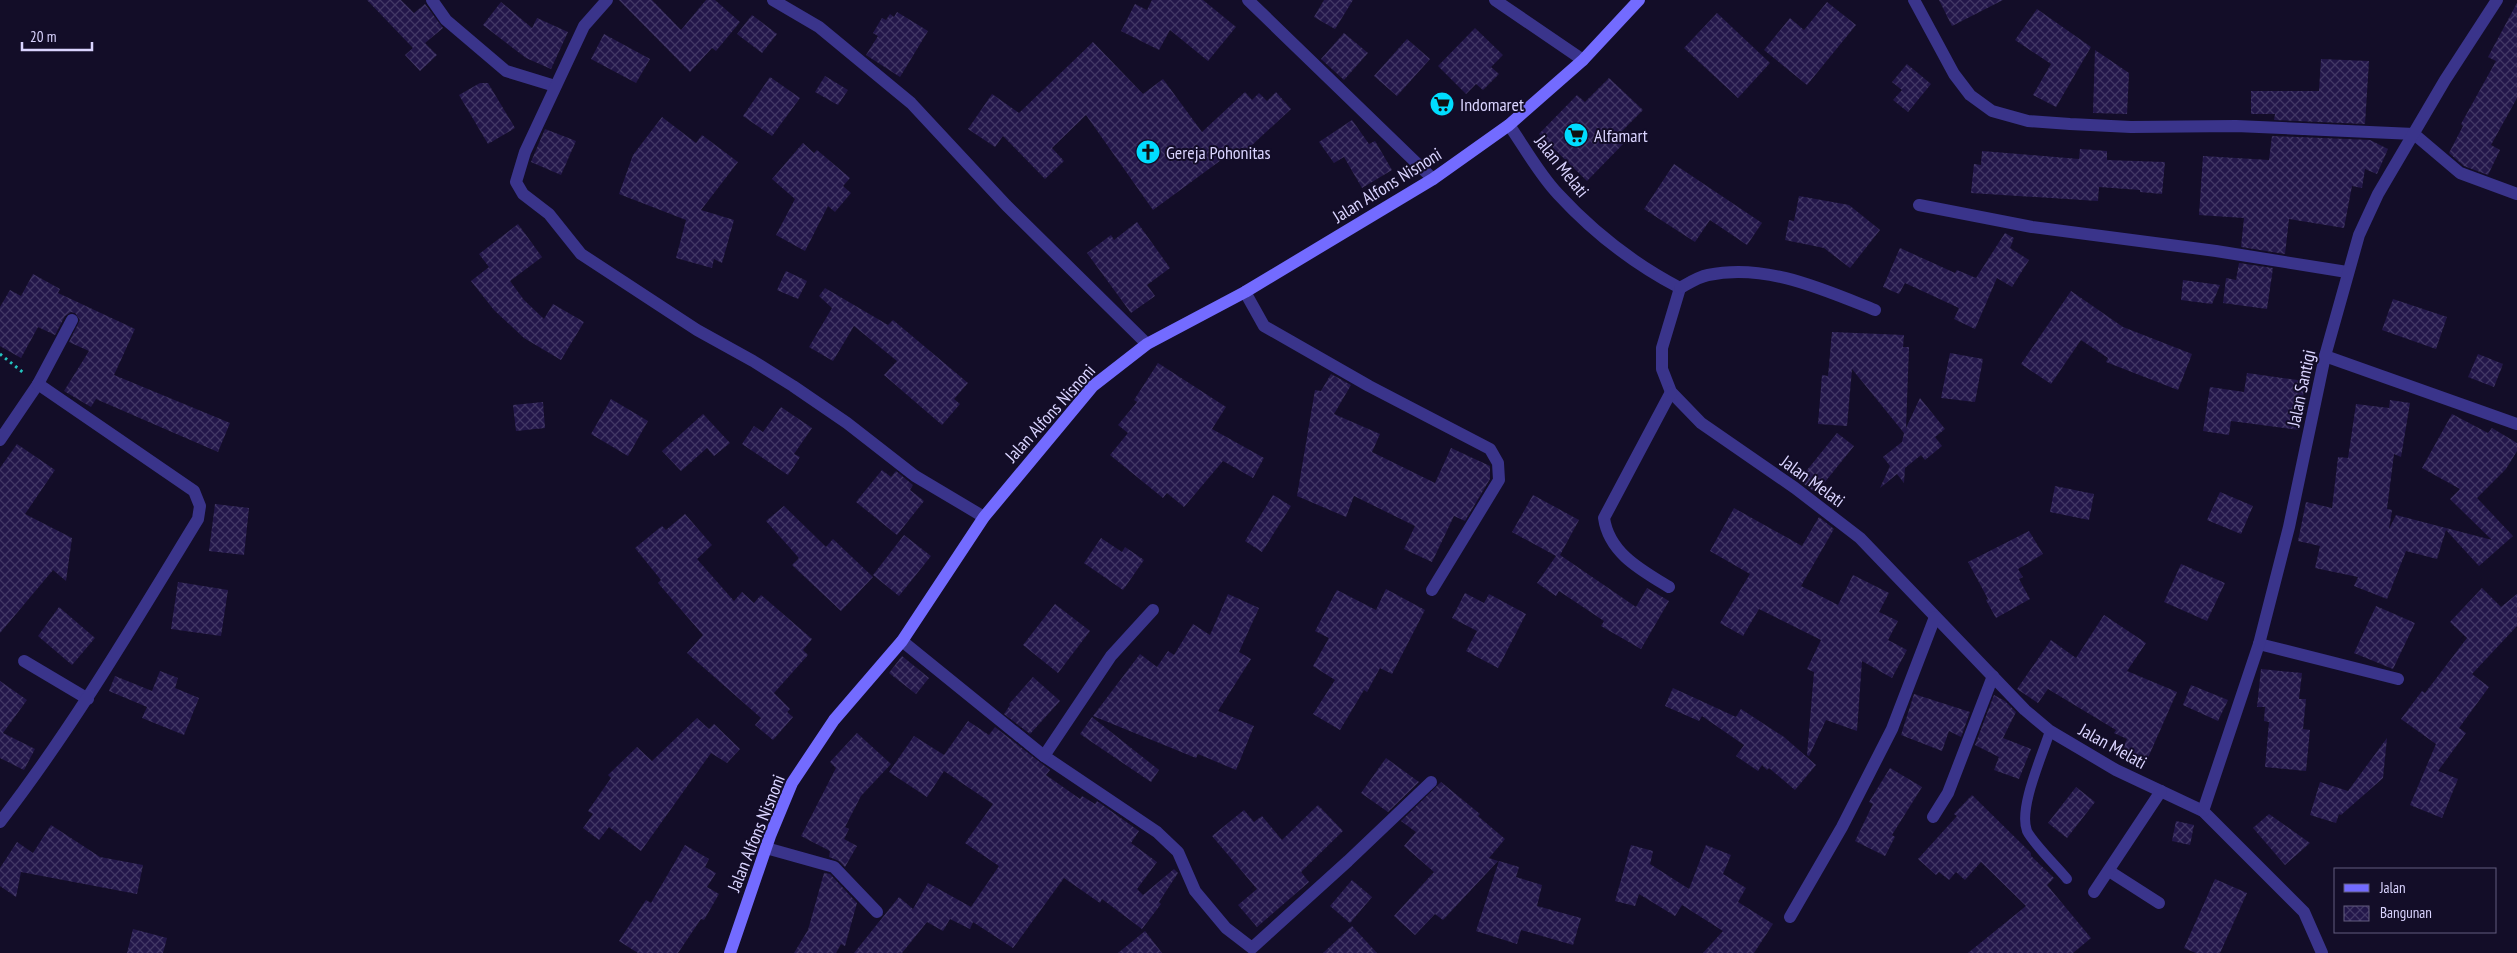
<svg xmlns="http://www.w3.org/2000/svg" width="2517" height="953" viewBox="0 0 2517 953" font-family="'PT Sans Narrow',sans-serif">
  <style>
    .building { fill: url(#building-cross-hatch) }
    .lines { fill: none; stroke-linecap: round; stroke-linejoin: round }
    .path { stroke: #24c3be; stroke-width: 3; stroke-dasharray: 2.5 4; stroke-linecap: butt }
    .lane { stroke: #3a348b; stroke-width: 10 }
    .street { stroke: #3a348b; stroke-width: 12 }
    .secondary { stroke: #736bff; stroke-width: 12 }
    .labels { text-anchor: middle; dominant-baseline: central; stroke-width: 4; stroke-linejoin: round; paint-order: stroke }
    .poi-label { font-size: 18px; fill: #dad4ff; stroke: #130d28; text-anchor: start }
    .street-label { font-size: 18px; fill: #dad4ff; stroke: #130d28 }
  </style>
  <defs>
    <pattern id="building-cross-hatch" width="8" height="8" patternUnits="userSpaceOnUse" patternTransform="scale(1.25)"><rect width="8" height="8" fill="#23174a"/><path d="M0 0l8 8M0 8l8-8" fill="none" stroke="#423865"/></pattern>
  </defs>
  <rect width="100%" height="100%" fill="#130d28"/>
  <g class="building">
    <path d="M367,0H401L414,13L425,4L443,28L425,43L437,55L420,71L405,55L413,48Z"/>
    <path d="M619,0H652L681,30L706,0H715L740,22L716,51L712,48L690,72Z"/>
    <path d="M1152,0H1203L1236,27L1208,61L1170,30L1159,50L1121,31L1135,4L1147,10Z"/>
    <path d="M1324,0H1353L1335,29L1314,17Z"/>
    <path d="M1939,0H2003L1952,26Z"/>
    <path d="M501,2L532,28L537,18L568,32L551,69L526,58L483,25Z"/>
    <path d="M1827,2L1856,25L1807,85L1764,50L1790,18L1804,30Z"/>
    <path d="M2517,3V98L2491,145L2500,150L2488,175L2464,166L2449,153L2463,126L2461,124L2496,61L2488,57Z"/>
    <path d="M2037,9L2091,47L2056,107L2033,95L2051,64L2015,40Z"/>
    <path d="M897,12L928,31L900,77L866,55L878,36L873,33L882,18L886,20L890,14L894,17Z"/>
    <path d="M1717,13L1770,63L1738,98L1684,48Z"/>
    <path d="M752,15L777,34L762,53L737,34Z"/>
    <path d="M1475,28L1503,55L1491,67L1499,74L1483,90L1476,84L1466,94L1438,66Z"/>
    <path d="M1344,33L1368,53L1344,80L1321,59Z"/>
    <path d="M604,34L650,59L636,83L591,59Z"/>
    <path d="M1407,39L1430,59L1397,96L1374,76Z"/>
    <path d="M1093,42L1143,94L1163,79L1202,132L1245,92L1252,100L1259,93L1267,101L1276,92L1291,109L1238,158L1232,152L1153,210L1086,115L1052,148L1064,161L1045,179L1003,136L995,147L968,129L992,94L1019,113Z"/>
    <path d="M2095,50L2129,73L2127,114L2093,113Z"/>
    <path d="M2321,59L2369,61L2365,124L2274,120L2275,114H2251V91H2319Z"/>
    <path d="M1907,64L1931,84L1908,112L1893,100L1902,90L1892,82Z"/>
    <path d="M825,76L848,90L838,105L815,92Z"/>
    <path d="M770,77L800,98L772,136L743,116Z"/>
    <path d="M1609,78L1643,110L1618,135L1625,142L1587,181L1539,134L1577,95L1585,102Z"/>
    <path d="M480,83H488L515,128L488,144L459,95Z"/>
    <path d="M662,117L696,143L702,135L738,162L701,210L734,220L722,263L714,259L712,268L676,258L686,220L619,194L633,155Z"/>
    <path d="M1352,120L1369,144L1375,141L1392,170L1362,188L1344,157L1334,163L1319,142Z"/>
    <path d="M545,129L576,141L561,175L531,162Z"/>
    <path d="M2272,136L2370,140L2388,149L2377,174L2365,169L2362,188L2352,186L2344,228L2289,219L2285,254L2241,247L2244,218L2199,215L2203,156L2269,160Z"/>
    <path d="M803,143L814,153L817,150L850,178L843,186L851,193L835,212L828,206L805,251L776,235L795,199L772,179Z"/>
    <path d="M2080,149L2107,151V160L2165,162L2162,194L2140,192V190L2099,187L2098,201L1971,193L1974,164L1981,165L1982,151L2079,159Z"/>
    <path d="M1674,164L1762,223L1747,245L1710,220L1695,242L1644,209Z"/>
    <path d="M1799,196L1849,205L1880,230L1850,268L1824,248L1785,240L1789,220L1794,221Z"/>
    <path d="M1137,222L1170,268L1147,285L1155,296L1131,313L1087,253L1111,235L1114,240Z"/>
    <path d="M518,224L542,257L510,281L524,300L544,319L553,304L584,322L561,360L524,338L494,310L471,281L489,267L479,254Z"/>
    <path d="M2005,233L2014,238L2010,248L2029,260L2012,287L1997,278L1975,329L1954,319L1959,308L1905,283L1899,294L1883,287L1900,248L1955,273L1957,270L1976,278Z"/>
    <path d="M2239,263L2273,268L2267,309L2223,303L2226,278L2236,280Z"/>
    <path d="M786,271L807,281L798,299L777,290Z"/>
    <path d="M33,274L60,289L58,293L135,329L114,375L230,423L218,452L96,399L91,407L64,391L89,351L69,342L80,320L75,313L71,312L65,316L55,335L38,327L21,358L0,346V307L10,290L21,296Z"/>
    <path d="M2183,280L2220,285L2212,304L2181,300Z"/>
    <path d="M825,288L888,325L893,320L968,383L954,399L960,404L942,425L884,375L897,361L854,326L833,361L809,347L832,308L819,296Z"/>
    <path d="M2071,291L2123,327L2192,354L2178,390L2106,362L2108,358L2081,340L2051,384L2021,364Z"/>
    <path d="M2393,299L2447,317L2436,349L2382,330Z"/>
    <path d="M1832,332L1904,335L1903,347H1909L1906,428L1920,398L1945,429L1935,437L1942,446L1925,460L1921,455L1905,468L1904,483L1897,474L1880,488L1890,466L1883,457L1902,442L1904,433L1852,369L1847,426L1818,424L1822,375L1828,376Z"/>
    <path d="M1950,353L1983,359L1975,402L1941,398Z"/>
    <path d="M2478,354L2503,364L2494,387L2468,377Z"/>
    <path d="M1158,363L1226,407L1212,429L1264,458L1253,478L1223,461L1184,507L1167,493L1163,498L1110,455L1128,433L1118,425L1137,402L1134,400Z"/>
    <path d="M2247,373L2305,381L2299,430L2231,421L2229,435L2203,431L2210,387L2244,392Z"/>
    <path d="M1331,374L1351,385L1334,414L1380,434L1372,452L1435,483L1451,448L1490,466V479L1465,521L1454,516L1432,562L1404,549L1415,526L1354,496L1346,517L1297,496L1315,390L1321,391Z"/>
    <path d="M611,399L648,421L628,456L591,434Z"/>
    <path d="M2390,400L2410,403L2401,457L2394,454L2387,509L2392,510L2389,529L2396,515L2492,540L2450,499L2460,489L2422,468L2452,414L2488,433L2492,428L2517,443V451L2506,469L2477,498L2513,536L2479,566L2446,530L2437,559L2406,551L2387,599L2354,586L2358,577L2315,568L2320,546L2298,541L2306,502L2332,508L2338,457L2348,458L2356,404L2389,408Z"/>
    <path d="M543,402L545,428L516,431L513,405Z"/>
    <path d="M781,407L812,428L794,454L800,457L788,475L742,444L754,426L763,432Z"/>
    <path d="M703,414L730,443L714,456L707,448L681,471L662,451Z"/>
    <path d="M1837,433L1854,446L1816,493L1799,480Z"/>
    <path d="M17,444L55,470L25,514L72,538L66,581L53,570L0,633V468Z"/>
    <path d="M882,470L891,477L896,471L913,485L910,490L924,501L897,535L856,502Z"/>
    <path d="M2055,486L2094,494L2089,520L2050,512Z"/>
    <path d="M2220,492L2253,506L2241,534L2207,520Z"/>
    <path d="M1273,495L1291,506L1262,552L1245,541Z"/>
    <path d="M1533,495L1579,520L1560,555L1636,607L1647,588L1669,601L1641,649L1601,626L1604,621L1559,591L1556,596L1537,583L1556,556L1512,532Z"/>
    <path d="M215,504L249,508L244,555L209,551Z"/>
    <path d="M784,506L826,547L833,539L873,577L841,611L792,565L799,558L766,521Z"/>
    <path d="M1734,508L1802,546L1819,517L1834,529L1801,586L1838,605L1853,575L1889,593L1879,612L1898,621L1888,640L1907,650L1892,678L1862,661L1857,731L1826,720L1809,756L1807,755L1814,672L1807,669L1821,640L1759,609L1743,636L1720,623L1750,574L1710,551Z"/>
    <path d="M685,514L712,545L697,559L734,601L742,592L754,603L761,595L812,639L803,650L808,655L774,693L790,709L787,712L793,717L773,740L755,725L761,718L687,653L703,635L658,583L661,580L635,548L662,526L666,530Z"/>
    <path d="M2029,531L2043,554L2018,569L2023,577L2019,579L2030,599L1996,618L1986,600L1988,599L1968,562Z"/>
    <path d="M904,535L931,556L899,596L873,575Z"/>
    <path d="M1101,538L1122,552L1125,547L1144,560L1123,590L1084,563Z"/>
    <path d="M2181,564L2225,583L2207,621L2164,602Z"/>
    <path d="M178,582L228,590L221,636L171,629Z"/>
    <path d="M2482,588L2501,607L2517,594V626L2472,674L2489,687L2459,728L2466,733L2438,771L2458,779L2442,818L2410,805L2436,744L2401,719L2422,691L2425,693L2467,638L2450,622Z"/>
    <path d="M1386,589L1425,610L1392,674L1380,668L1367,692L1364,690L1340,730L1313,714L1335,680L1313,666L1329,638L1315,631L1337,590L1376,610Z"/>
    <path d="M1465,593L1484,603L1489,594L1526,614L1498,668L1466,651L1477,631L1452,618Z"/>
    <path d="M1228,594L1259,608L1239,652L1251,659L1218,711L1254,726L1236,770L1198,754L1196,758L1093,716L1140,654L1157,667L1168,651L1174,655L1193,624L1210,635Z"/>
    <path d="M1055,604L1090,631L1058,673L1023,645Z"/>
    <path d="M2376,606L2415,623L2393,669L2354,653Z"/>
    <path d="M59,607L95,638L72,665L38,636Z"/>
    <path d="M2104,615L2146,643L2127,671L2177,692L2147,760L2122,750L2127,739L2114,733L2116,730L2048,689L2038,703L2017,689L2051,640L2076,658Z"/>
    <path d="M902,656L929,678L916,694L889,673Z"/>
    <path d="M2261,669L2302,673L2299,699H2306L2303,729L2310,730L2306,771L2265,767L2269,722L2264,721L2265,707H2257Z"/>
    <path d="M160,671L178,678L175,688L199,698L184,735L142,718L147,707L109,691L115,676L152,691Z"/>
    <path d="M1033,677L1060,701L1030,734L1004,714L1010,705L1009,704Z"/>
    <path d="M0,681L27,700L3,733L35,749L24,770L0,758Z"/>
    <path d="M2191,685L2228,700L2218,721L2183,705Z"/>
    <path d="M1673,688L1736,717L1741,709L1784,737L1816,765L1795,790L1769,768L1767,770L1762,765L1758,771L1736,756L1744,745L1702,716L1699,721L1665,706Z"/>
    <path d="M1914,694L1970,712L1961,737L1949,731L1942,751L1901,735Z"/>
    <path d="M1994,695L2005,701L2016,712L2003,738L2031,749L2019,779L1994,770L1999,757L1975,745Z"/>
    <path d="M1092,717L1159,770L1151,782L1080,734Z"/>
    <path d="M697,718L709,729L714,724L740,749L727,763L711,753L641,851L609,827L599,840L583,828L593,814L588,811L611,778L608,775L637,747L652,761Z"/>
    <path d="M968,721L989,735L995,727L1050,770L1046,775L1080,799L1082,796L1095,804L1097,801L1139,831L1131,843L1157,862L1137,889L1143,895L1174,869L1178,873L1159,902L1161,904L1142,929L1102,899L1100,903L1064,878L1013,948L973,922L970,929L950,919L943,931L927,922L902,953H888L893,942L888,953H854L899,897L913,909L928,883L971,907L999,866L965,843L993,804L944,771L927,797L889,772L914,736L944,755Z"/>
    <path d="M857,733L891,764L861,796L845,827L849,829L844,839L857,846L845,867L839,861L829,857L830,851L801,836L836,768L830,762Z"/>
    <path d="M2387,738L2383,778L2341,815L2339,814L2336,823L2310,815L2320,782L2348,791Z"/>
    <path d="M1386,758L1419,782L1388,812L1361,793Z"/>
    <path d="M1890,768L1922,787L1892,835L1895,837L1885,856L1855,841L1873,804L1869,802Z"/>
    <path d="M1441,782L1480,814L1478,816L1505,839L1489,858L1498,861L1443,920L1435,914L1415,935L1394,916L1434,872L1404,846L1416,832L1401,821Z"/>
    <path d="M2076,787L2095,802L2067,838L2048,823Z"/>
    <path d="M1972,795L2031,853V856L2054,878L2047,885L2091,938L2073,953H1968L2026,906L1981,862L1965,880L1956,872L1949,880L1939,872L1936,875L1918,859L1957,816L1954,814Z"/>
    <path d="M1318,805L1343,831L1301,872L1309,882L1257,927L1238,905L1257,889L1212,836L1244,810L1254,822L1262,816L1282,840Z"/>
    <path d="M2269,814L2310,843L2285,865L2253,828Z"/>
    <path d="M2176,821L2194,825L2190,845L2172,841Z"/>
    <path d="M51,825L100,857L143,865L137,894L21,872L16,897L0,886V868L17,842L33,853Z"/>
    <path d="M685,845L709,859L705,867L716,873L707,887L719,894L704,920L701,919L678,953H638L619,941L646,900L651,903Z"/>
    <path d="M1631,845L1653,851L1650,864L1689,889L1706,845L1731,855L1723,874L1746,888L1738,902L1773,924L1754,953H1703L1723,931L1682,905L1675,916L1639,894L1635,906L1615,901Z"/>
    <path d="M1499,861L1519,867L1516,877L1542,885L1537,906L1581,918L1573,945L1521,930L1517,944L1476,931Z"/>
    <path d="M824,873L830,874L857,903L845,946L841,944L836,953H794L808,930Z"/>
    <path d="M2215,879L2247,893L2220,953H2196L2184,948Z"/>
    <path d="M1352,880L1372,897L1350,923L1330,906Z"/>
    <path d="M1352,926L1377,953H1323Z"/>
    <path d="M133,929L167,938L163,953H127Z"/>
    <path d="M1145,931L1162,953H1118Z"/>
  </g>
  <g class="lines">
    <path class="path" d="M0,354L25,374"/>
    <path class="lane" d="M2050,731C2043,754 2018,808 2027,831C2032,842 2058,868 2067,879"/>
    <g class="street">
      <path d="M432,0L446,20L506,71L555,86"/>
      <path d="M607,0L584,26L525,152L516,182L523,194L549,214L581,254L697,330L753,361L793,386L847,423L915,476L984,517"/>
      <path d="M773,0L819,27L911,103L1006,205L1147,344"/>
      <path d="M1248,0L1433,179"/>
      <path d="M1495,0L1583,60"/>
      <path d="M1914,0L1954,74L1970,95L1992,111L2028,121L2070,124L2131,127L2236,126L2414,134L2460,173L2517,194"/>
      <path d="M1509,125C1525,148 1539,174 1558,194C1593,232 1634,264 1680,288L1662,348V369L1671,392L1701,423L1795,488L1860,538L2025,710L2050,731L2116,770L2203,811L2304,912L2322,953"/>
      <path d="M1919,205L2032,227L2216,251L2347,272"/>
      <path d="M1680,288C1689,283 1698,277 1708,275C1766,263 1822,289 1875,310"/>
      <path d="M1245,292L1264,326L1369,386L1490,449L1498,463L1499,480L1432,590"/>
      <path d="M2325,356L2517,424"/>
      <path d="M0,440L38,384L72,320"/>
      <path d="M1669,587C1641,570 1609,553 1604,518L1671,392"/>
      <path d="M902,641L1044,756L1157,832L1178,852L1195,891L1226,928L1252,948L1348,861L1431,782"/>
      <path d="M2259,644L2398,679"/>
      <path d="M24,661L88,699"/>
      <path d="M1044,756L1111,656L1153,610"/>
      <path d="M2203,811L2259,644L2289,527L2325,356L2359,235L2378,194L2445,80L2497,0"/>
      <path d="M1933,817L1948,793L1993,676"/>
      <path d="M0,822C74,726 135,622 198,519L200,506L194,491L38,384"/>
      <path d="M766,848L834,867L877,912"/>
      <path d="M2109,871L2159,903"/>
      <path d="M2094,892L2161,791"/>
      <path d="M1790,917L1842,827L1892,729L1935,617"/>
    </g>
    <path class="secondary" d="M730,953L770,836L792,783L834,720L902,641L984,517L1093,386L1147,344L1245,292L1433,179L1509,125L1583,60L1639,0"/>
  </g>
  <defs>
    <symbol id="supermarket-disc" viewBox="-11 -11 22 22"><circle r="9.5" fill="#0df" stroke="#130d28"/><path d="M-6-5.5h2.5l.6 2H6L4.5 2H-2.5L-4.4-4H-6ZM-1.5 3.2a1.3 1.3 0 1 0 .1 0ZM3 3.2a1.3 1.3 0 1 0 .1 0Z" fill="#111"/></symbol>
    <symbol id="church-disc" viewBox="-11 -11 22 22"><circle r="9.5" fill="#0df" stroke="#130d28"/><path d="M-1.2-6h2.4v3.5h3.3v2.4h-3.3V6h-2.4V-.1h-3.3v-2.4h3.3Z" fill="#111"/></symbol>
  </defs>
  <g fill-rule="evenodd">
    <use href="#supermarket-disc" x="1428" y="90" width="28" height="28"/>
    <use href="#supermarket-disc" x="1562" y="121" width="28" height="28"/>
    <use href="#church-disc" x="1134" y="138" width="28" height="28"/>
  </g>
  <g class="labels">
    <g class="poi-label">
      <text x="1460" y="104">Indomaret</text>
      <text x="1594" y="135">Alfamart</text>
      <text x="1166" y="152">Gereja Pohonitas</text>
    </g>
    <g class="street-label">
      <text transform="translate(1562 166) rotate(51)">Jalan Melati</text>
      <text transform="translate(1387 185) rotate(-32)">Jalan Alfons Nisnoni</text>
      <text transform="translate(2301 388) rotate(-78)">Jalan Santigi</text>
      <text transform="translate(1050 413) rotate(-48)">Jalan Alfons Nisnoni</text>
      <text transform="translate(1813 481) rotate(36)">Jalan Melati</text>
      <text transform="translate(2113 746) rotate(29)">Jalan Melati</text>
      <text transform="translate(756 833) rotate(-68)">Jalan Alfons Nisnoni</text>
    </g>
  </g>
  <rect x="2334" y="868" width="162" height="65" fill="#130d28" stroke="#635d7e"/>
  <rect x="2344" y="884" width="25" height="8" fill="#736bff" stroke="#635d7e"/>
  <text x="2380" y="893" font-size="15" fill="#dad4ff">Jalan</text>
  <rect x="2344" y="906" width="25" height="15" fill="url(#building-cross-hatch)" stroke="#635d7e"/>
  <text x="2380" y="918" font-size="15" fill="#dad4ff">Bangunan</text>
  <path d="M22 42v8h70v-8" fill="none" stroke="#dad4ff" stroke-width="2.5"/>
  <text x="30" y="42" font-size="15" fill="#dad4ff" stroke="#130d28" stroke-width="4" paint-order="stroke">20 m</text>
</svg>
